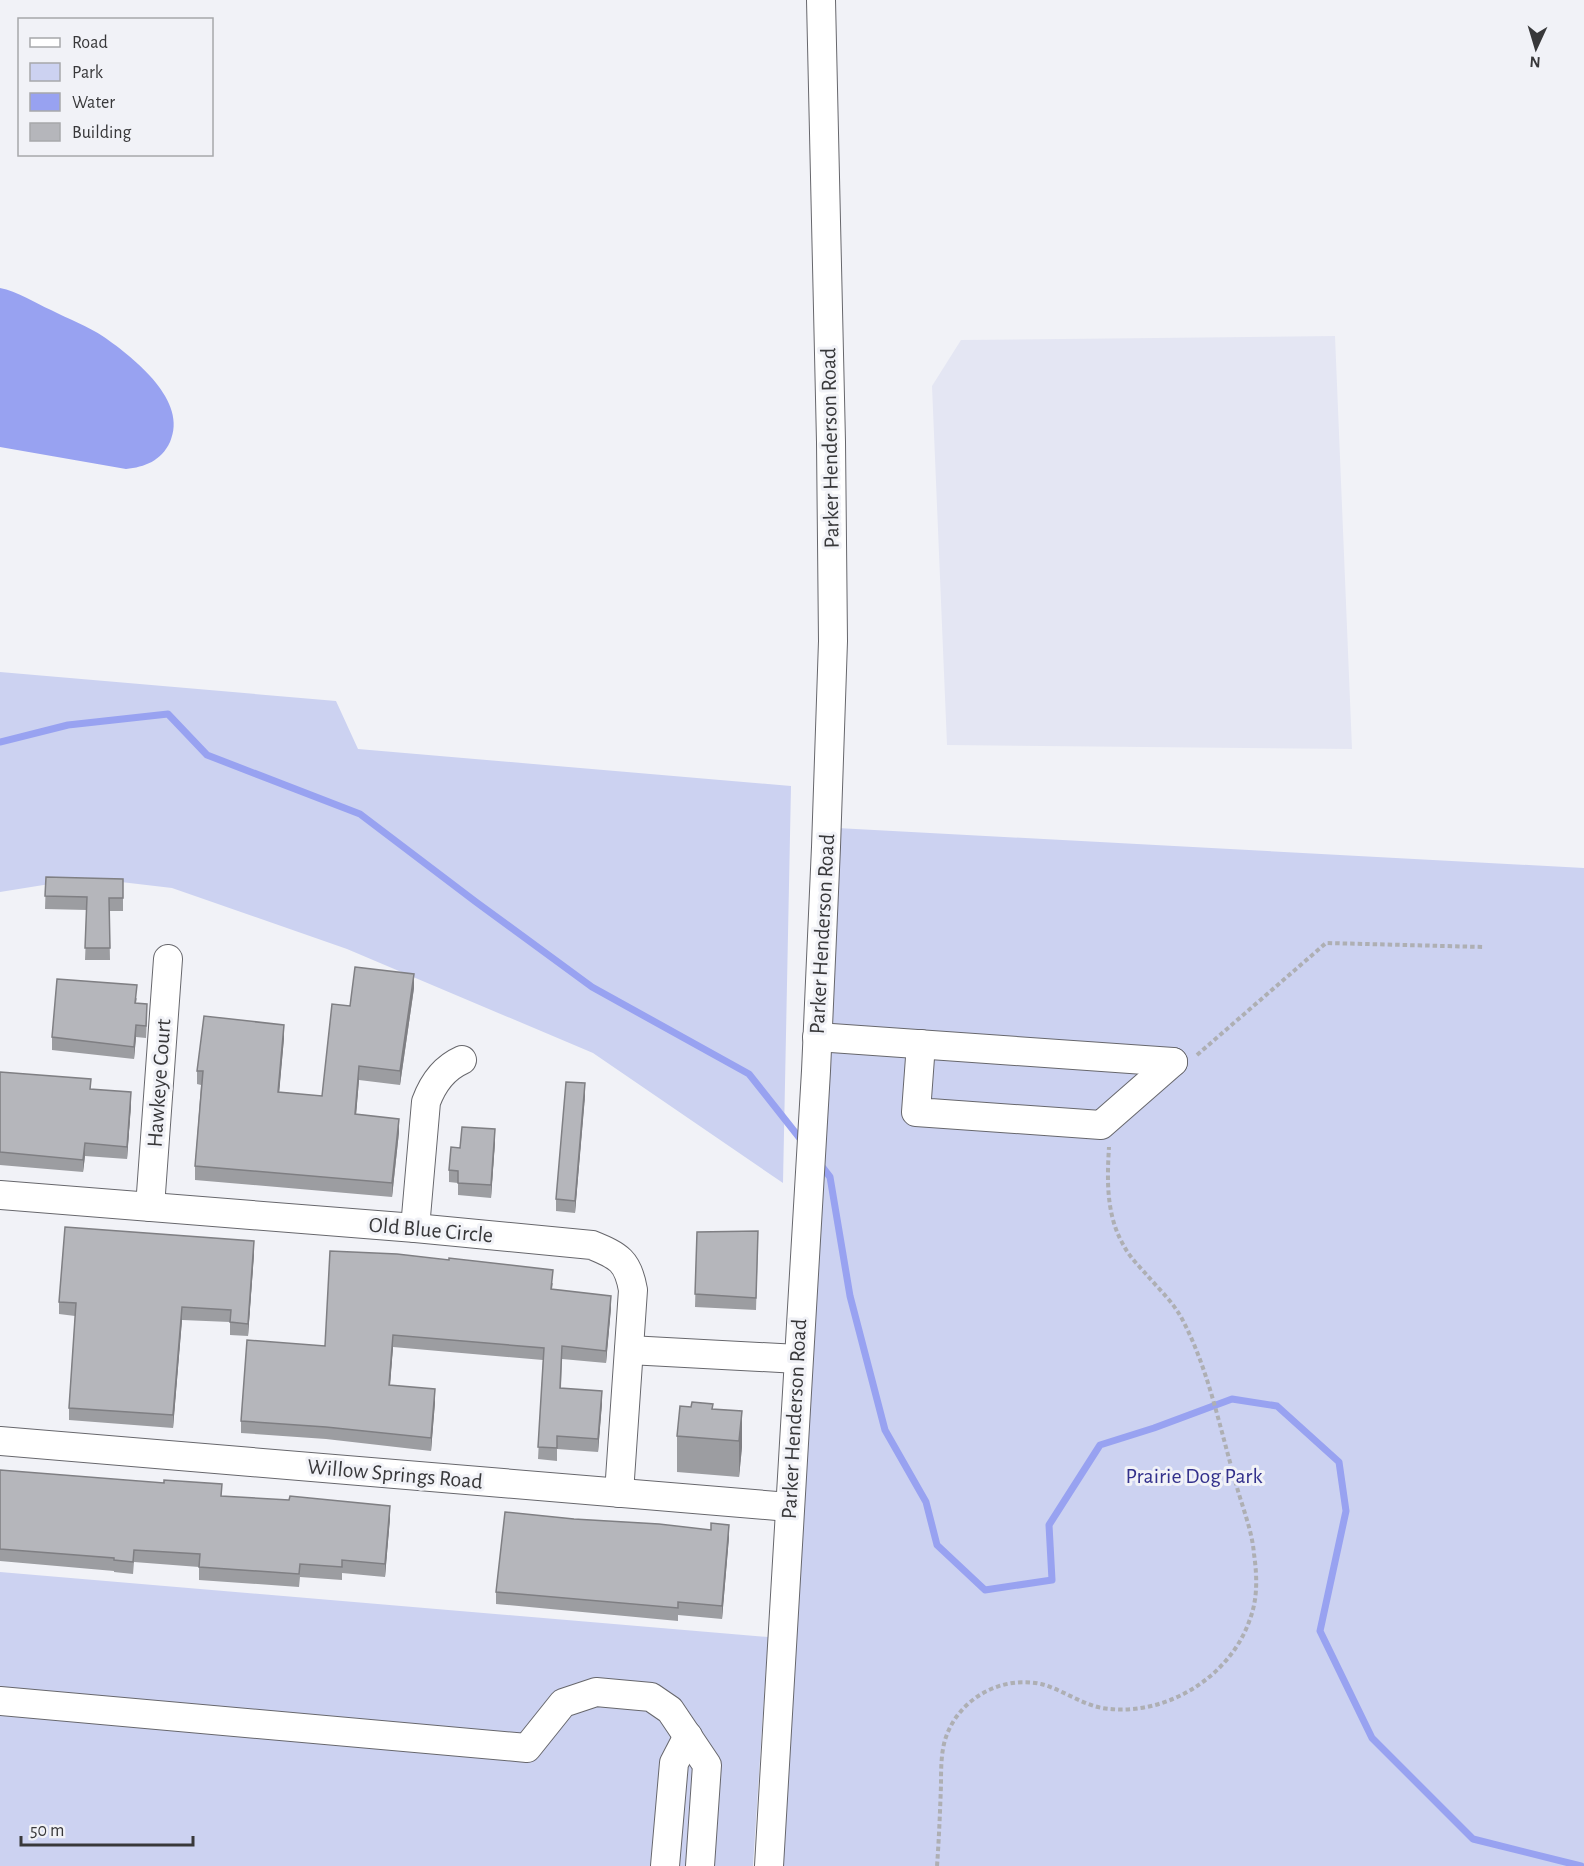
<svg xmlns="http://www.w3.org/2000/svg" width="1584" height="1866" viewBox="0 0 1584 1866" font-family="'Alegreya Sans',sans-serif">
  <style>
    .built { fill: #e4e6f3 }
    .green { fill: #ccd2f1 }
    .water { fill: #98a2f1 }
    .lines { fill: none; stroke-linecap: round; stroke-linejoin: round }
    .stream { stroke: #98a2f1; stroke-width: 7 }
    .minor-casing { stroke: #67676c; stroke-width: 30 }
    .path { stroke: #aeafb3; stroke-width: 4; stroke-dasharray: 4.5 3; stroke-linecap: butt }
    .minor { stroke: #fff; stroke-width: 28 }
    .wall { fill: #9c9da1 }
    .shaded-wall { fill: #7f7f83 }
    .building { fill: #b5b6bb; stroke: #7f7f83; stroke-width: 1.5 }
    .labels { text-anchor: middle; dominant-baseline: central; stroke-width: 6; stroke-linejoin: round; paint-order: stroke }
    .street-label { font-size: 22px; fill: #38383a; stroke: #f1f2f7 }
    .park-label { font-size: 22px; fill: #33318c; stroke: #f1f2f7 }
  </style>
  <rect width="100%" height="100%" fill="#f1f2f7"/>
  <path class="built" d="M1335,336L1352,749L947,745L932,386L961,340Z"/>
  <g class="green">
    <path d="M0,672L336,701L358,749L791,786L783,1183L593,1053L347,949L172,888L87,878L0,892Z"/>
    <path d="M837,828L1584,868V1866H782Z"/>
    <path d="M0,1572L768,1637L753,1866H0Z"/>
  </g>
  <path class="water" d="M0,288C17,291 35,303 51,310C68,319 88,326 104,337C134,358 189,401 170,442C161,461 145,467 126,469L0,447Z"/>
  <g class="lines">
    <g class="stream">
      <path d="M0,742L68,725L168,714L207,755L360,814L476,902L592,987L749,1074L802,1141"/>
      <path d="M820,1164L830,1177L850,1296L885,1430L926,1502L937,1545L985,1590L1052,1580L1049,1525L1100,1445L1154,1428L1232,1399L1277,1406L1339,1462L1346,1511L1320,1631L1372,1738L1473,1839L1581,1866"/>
    </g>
    <defs>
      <g id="minor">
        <path d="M817,1037L1173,1062"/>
        <path d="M921,1044L916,1112L1101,1125L1173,1062"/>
        <path d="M0,1195L415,1228L592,1245C619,1256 628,1261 633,1290L619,1493"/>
        <path d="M150,1207L168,959"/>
        <path d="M415,1228L426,1102C433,1083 444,1068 462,1060"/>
        <path d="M629,1350L798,1359"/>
        <path d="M0,1441L789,1507"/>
        <path d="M0,1701L527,1748L563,1703L596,1692L651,1697L670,1710L707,1765L700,1866"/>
        <path d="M665,1866L674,1763L688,1736"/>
        <path d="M769,1866L816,1071L826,847L833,641L831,442L821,0"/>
      </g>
    </defs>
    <use href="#minor" class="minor-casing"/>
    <g class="path">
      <path d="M1197,1055L1326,943L1484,947"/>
      <path d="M937,1866C939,1839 940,1812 941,1785C941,1770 941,1754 945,1740C957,1700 1000,1675 1041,1684C1061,1689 1081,1704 1102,1708C1164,1718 1230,1678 1250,1619C1258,1598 1257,1575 1254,1554C1252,1529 1241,1504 1235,1480C1219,1425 1208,1367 1181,1317C1172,1301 1157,1287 1146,1274C1138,1265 1129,1256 1124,1246C1106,1216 1107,1180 1109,1147"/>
    </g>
    <use href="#minor" class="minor"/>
  </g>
  <g class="wall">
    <path d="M46,877L123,879V911H109L110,960H85L87,910L45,909Z"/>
    <path d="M414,988L400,1085L359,1080L356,1114L399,1132L392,1197L195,1180V1166L201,1085L197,1084V1071L284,1038L279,1092L322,1096L350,1006Z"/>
    <path d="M137,998L136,1003L147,1017L146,1038L136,1037L134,1059L52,1050V1037Z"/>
    <path d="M0,1072L91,1089L131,1105L127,1159L85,1156L83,1172L0,1165Z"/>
    <path d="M585,1096L575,1213L556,1211V1199Z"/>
    <path d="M495,1142L491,1198L458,1195V1183L449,1182V1170L460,1148Z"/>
    <path d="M697,1232L758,1244L756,1310L695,1307Z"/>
    <path d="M254,1254L248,1336L230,1335V1322L182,1320L173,1428L69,1420V1408L75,1316L59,1314V1302Z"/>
    <path d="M553,1283L552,1289L611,1308L606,1363L562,1359L561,1388L602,1403L598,1452L557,1449V1461L538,1459L543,1360L393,1347L390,1385L435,1402L431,1451L326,1439L241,1433V1421L325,1346Z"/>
    <path d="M713,1409L742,1411V1447L739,1477L677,1472V1436Z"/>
    <path d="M0,1470L222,1496L390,1518L385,1577L342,1573V1580L300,1577L299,1587L199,1580V1567L134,1562L133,1574L114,1572V1571L0,1561Z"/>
    <path d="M574,1519L729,1537L722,1619L678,1615V1621L496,1604V1592Z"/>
  </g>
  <g class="shaded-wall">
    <path d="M414,974V988L400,1085V1071Z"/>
    <path d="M136,1025V1037L134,1059V1047Z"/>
    <path d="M284,1025V1038L278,1106V1092Z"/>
    <path d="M359,1066V1080L355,1128V1114Z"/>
    <path d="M585,1083V1096L575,1213V1201Z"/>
    <path d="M131,1092V1105L127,1159V1147Z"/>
    <path d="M399,1119V1132L392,1197V1183Z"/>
    <path d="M495,1129V1142L491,1198V1185Z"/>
    <path d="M85,1143V1156L83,1172V1160Z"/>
    <path d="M254,1241V1254L248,1336V1324Z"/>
    <path d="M611,1296V1308L606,1363V1351Z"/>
    <path d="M182,1307V1320L173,1428V1415Z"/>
    <path d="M393,1335V1347L389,1398V1385Z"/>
    <path d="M435,1389V1402L431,1451V1438Z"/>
    <path d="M602,1391V1403L598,1452V1439Z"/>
    <path d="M742,1411V1447L739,1477V1441Z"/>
    <path d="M390,1506V1518L385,1577V1564Z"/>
    <path d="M729,1525V1537L722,1619V1606Z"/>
  </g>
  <g class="building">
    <path d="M46,877L123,879V898H109L110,948H85L87,897L45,896Z"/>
    <path d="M355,967L414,974L400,1071L359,1066L355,1114L399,1119L392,1183L195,1166L203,1071H197L204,1016L284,1025L278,1092L322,1096L332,1004L350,1006Z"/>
    <path d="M57,979L137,985L135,1003L147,1004L146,1026L136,1025L134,1047L52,1037Z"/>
    <path d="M0,1072L91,1079L90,1089L131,1092L127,1147L85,1143L83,1160L0,1152Z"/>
    <path d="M566,1082L585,1083L575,1201L556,1199Z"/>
    <path d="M462,1127L495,1129L491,1185L458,1183V1171L449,1170L451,1147L460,1148Z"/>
    <path d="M65,1227L254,1241L248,1324L230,1322L231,1310L182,1307L173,1415L69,1408L76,1303L59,1302Z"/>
    <path d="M758,1231L756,1298L695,1294L697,1232Z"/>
    <path d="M330,1251L397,1254L449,1260V1258L553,1270L551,1289L611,1296L606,1351L562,1346L560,1388L602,1391L598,1439L557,1436V1448L538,1447L544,1348L393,1335L389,1385L435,1389L431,1438L326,1427L241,1421L247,1340L325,1346Z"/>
    <path d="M692,1402L713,1404L712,1409L742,1411L739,1441L677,1436L680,1406L691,1407Z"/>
    <path d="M0,1470L164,1483V1480L222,1484L221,1496L289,1500L290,1496L390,1506L385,1564L342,1560V1567L300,1564L299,1574L199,1567L200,1554L134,1550L133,1562L114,1560V1558L0,1549Z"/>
    <path d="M505,1512L574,1519L659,1524L711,1530V1523L729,1525L722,1606L678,1602V1608L496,1592Z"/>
  </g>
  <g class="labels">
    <g class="street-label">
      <text transform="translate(830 448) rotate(-91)">Parker Henderson Road</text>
      <text transform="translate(822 934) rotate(-87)">Parker Henderson Road</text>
      <text transform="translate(159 1083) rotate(-86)">Hawkeye Court</text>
      <text transform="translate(431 1230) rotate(5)">Old Blue Circle</text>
      <text transform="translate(794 1419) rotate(-87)">Parker Henderson Road</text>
      <text transform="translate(395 1474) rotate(5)">Willow Springs Road</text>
    </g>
    <g class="park-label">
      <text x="1194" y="1476">Prairie Dog Park</text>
    </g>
  </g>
  <rect x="18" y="18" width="195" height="138" fill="#f1f2f7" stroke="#a7a8ab" stroke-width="1.5"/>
  <rect x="30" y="38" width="30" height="9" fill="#ffffff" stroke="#a7a8ab" stroke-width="1.5"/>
  <text x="72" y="48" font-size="18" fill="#38383a">Road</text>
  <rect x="30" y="63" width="30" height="18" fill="#ccd2f1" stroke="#a7a8ab" stroke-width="1.5"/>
  <text x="72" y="78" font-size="18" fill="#38383a">Park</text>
  <rect x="30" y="93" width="30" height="18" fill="#98a2f1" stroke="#a7a8ab" stroke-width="1.5"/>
  <text x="72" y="108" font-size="18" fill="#38383a">Water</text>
  <rect x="30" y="123" width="30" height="18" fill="#b5b6bb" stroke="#a7a8ab" stroke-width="1.5"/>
  <text x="72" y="138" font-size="18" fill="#38383a">Building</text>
  <g transform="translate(1536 48) rotate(184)" stroke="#f1f2f7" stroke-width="4.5" paint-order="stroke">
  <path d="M0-4.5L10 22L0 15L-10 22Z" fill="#38383a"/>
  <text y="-9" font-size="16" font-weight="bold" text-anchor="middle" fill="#38383a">N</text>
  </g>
  <path d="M21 1836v9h172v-9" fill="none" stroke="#38383a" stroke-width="3"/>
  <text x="30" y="1836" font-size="18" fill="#38383a" stroke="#f1f2f7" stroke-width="4.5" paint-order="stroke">50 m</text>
</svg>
